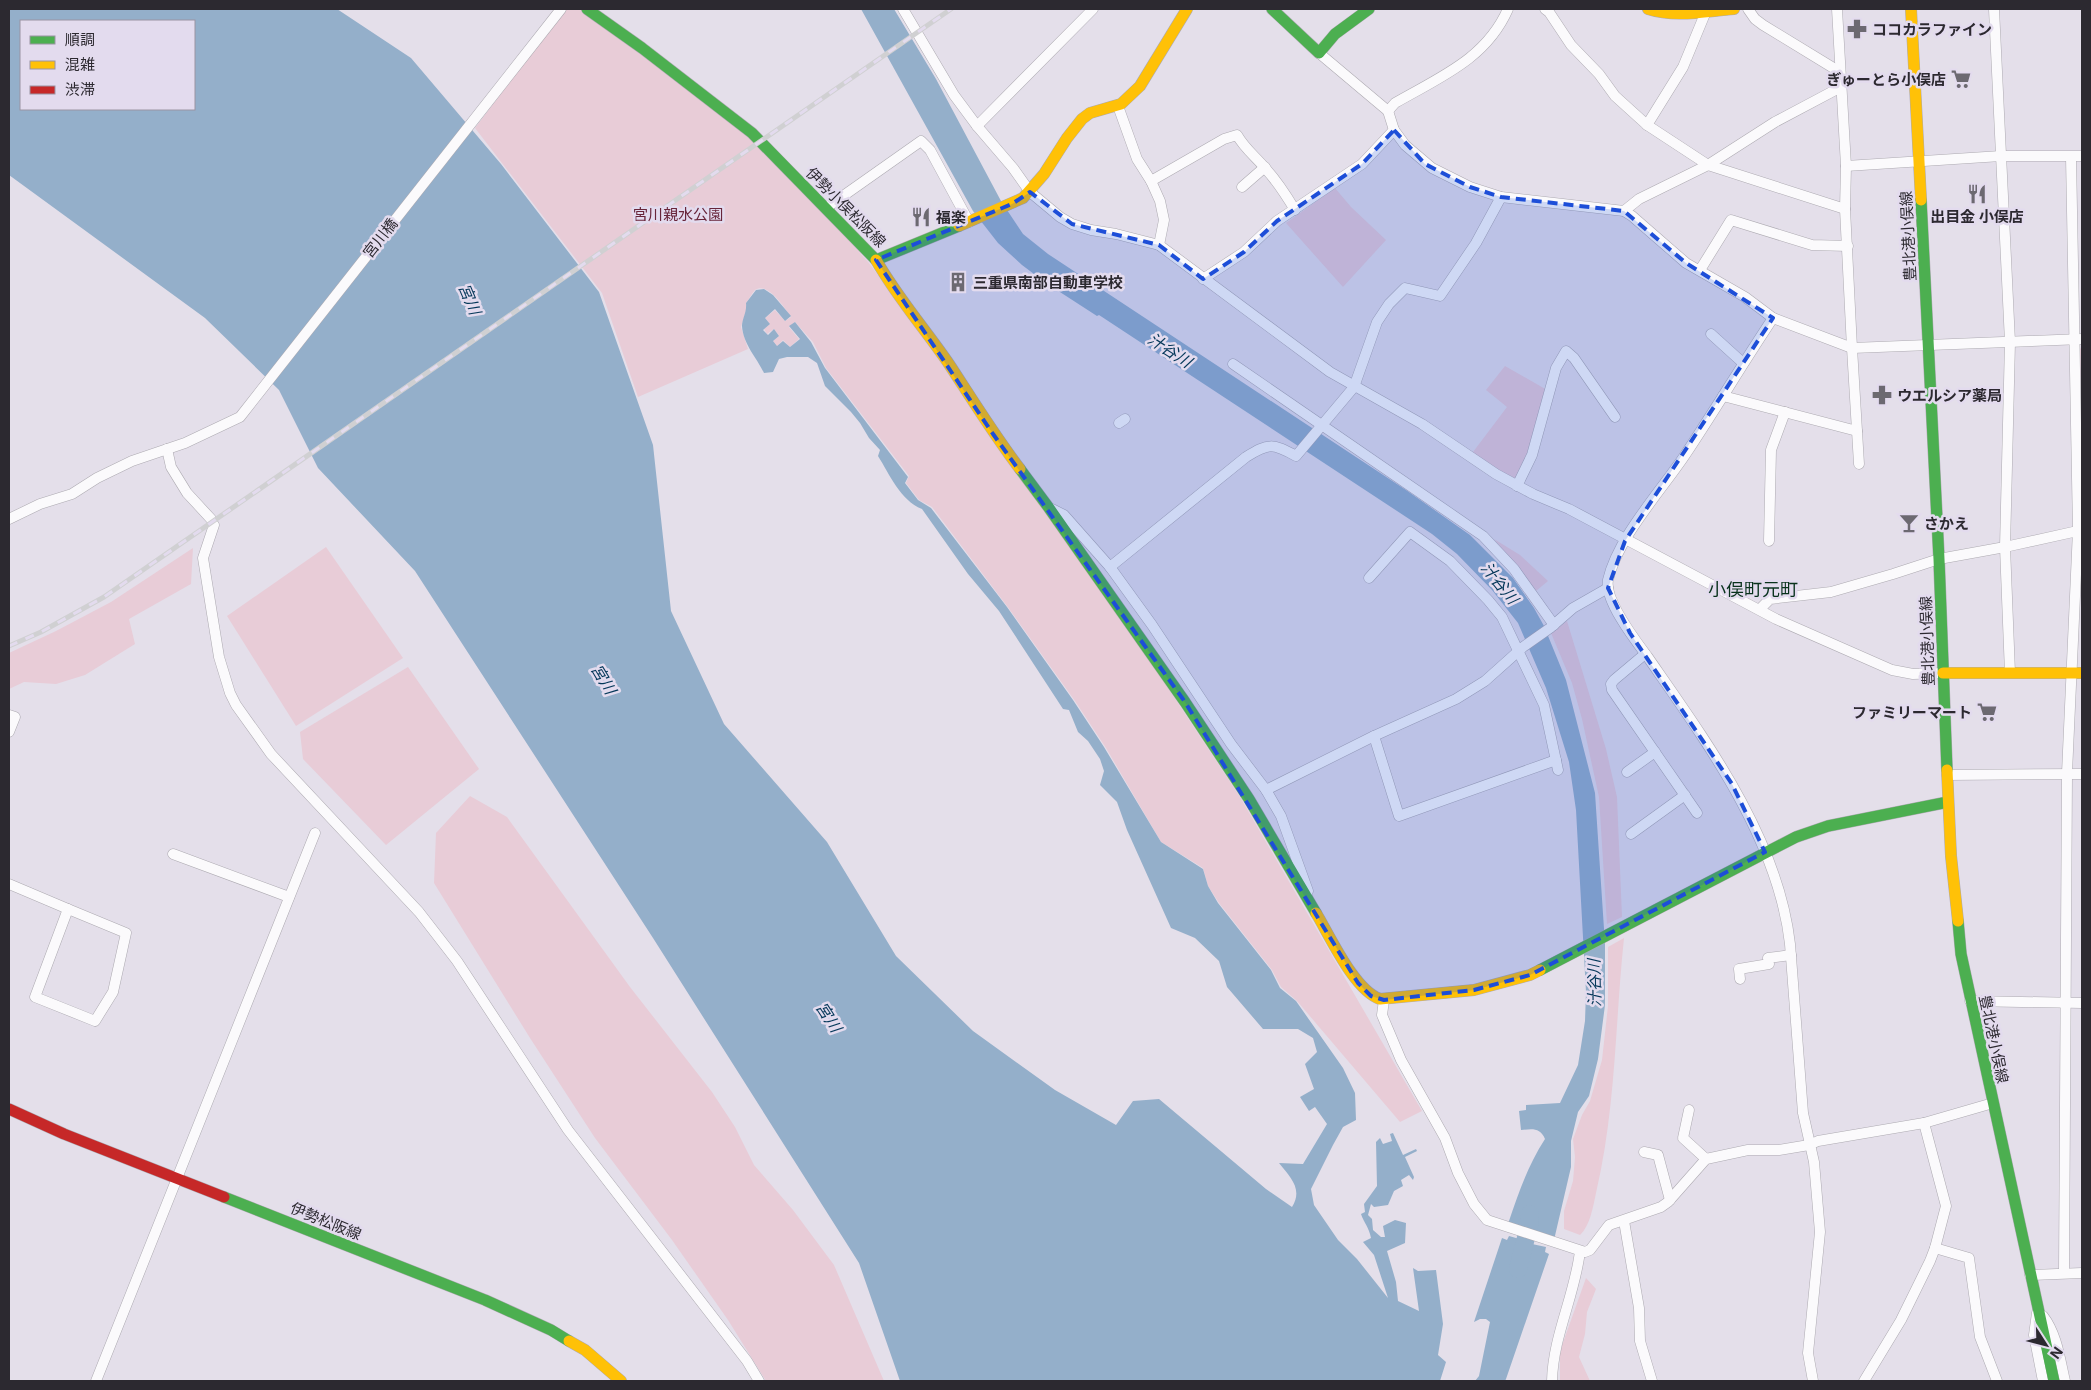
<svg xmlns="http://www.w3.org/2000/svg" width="2091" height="1390" viewBox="0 0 2091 1390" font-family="Inter,'Noto Sans JP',sans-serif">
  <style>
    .green { fill: #e8ccd7 }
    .water { fill: #94afca; fill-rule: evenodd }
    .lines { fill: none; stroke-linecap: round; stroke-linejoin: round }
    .river { stroke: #94afca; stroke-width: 18 }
    .street-casing { stroke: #adaab1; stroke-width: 11 }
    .fast-casing { stroke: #adaab1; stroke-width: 12 }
    .slow-casing { stroke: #adaab1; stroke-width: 12 }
    .jam-casing { stroke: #adaab1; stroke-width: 12 }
    .street { stroke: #fbfafc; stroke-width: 10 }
    .fast { stroke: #4caf50; stroke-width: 11 }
    .slow { stroke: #ffc107; stroke-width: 11 }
    .jam { stroke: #c62828; stroke-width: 11 }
    .rail-casing { stroke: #d0d0d2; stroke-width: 5 }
    .rail { stroke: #e3dbee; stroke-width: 3; stroke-dasharray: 9; stroke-linecap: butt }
    .marked { fill: #1d4ed8; fill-opacity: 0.2; stroke: #1d4ed8; stroke-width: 4; stroke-dasharray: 10 6; stroke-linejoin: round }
    .labels { text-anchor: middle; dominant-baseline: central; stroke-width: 5; stroke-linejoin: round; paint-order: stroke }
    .poi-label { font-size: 15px; font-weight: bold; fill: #2c2930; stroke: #e3dbee; text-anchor: start }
    .street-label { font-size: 15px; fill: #2c2930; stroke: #e3dbee }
    .park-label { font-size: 15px; fill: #68253a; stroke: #e3dbee }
    .water-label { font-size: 16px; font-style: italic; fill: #043759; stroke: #e3dbee }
    .quarter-label { font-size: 18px; fill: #09321d; stroke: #e3dbee }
  </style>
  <rect width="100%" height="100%" fill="#e4dfea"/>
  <g class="green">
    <path d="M565,9H586L761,141L869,263L1049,508L1240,797L1422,1111L1400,1122L1297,1001L1281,987L1272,970L1219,903L1208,886L1203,868L1161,842L1106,748L1075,701L1007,606L932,507L919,500L906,483L909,476L826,368L813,342L795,322L789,327L799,339L790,347L783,340L777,346L773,341L779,336L774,329L767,334L764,329L770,324L765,318L775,310L785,321L791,317C785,309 768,281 755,290C752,293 749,299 746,303L747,308L741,327L748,349L638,397L602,293L475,128Z"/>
    <path d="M1335,188L1351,207L1386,240L1343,287L1286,223Z"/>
    <path d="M2082,346V439L2080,349Z"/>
    <path d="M1505,366L1547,390L1517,486L1470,456L1507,407L1486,390Z"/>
    <path d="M1494,539L1520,555L1548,581L1536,591Z"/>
    <path d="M326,547L403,658L296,726L227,616Z"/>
    <path d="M193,548L191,584L129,619L135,644L85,675L56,684L24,682L9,689V653L56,631L111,602Z"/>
    <path d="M1567,621L1606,749L1617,797L1622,917L1607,924L1599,797L1582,719L1572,683L1551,633Z"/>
    <path d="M408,667L479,769L386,845L303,759L300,732Z"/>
    <path d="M470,796L507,817L630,987L712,1092L735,1127L754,1165L793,1210L834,1265L884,1381H766L728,1320L672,1240L595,1138L530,1038L434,883L436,833Z"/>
    <path d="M1624,938C1615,1024 1616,1108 1596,1193C1593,1207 1590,1226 1580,1235L1564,1229V1211L1573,1181L1575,1157L1573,1139L1582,1115L1590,1101L1602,1060L1608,1006V947Z"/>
    <path d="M1586,1278L1596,1289L1587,1312L1585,1334L1579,1357L1590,1381H1560V1351Z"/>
  </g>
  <g class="water">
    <path d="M9,9H337L411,58L501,164L599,292L653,445L671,611L724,724L827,842L896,956L973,1031L1055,1090L1116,1125L1133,1101L1159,1099L1266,1189L1292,1207C1303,1189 1291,1178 1279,1163L1303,1164L1327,1124L1315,1107L1309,1111L1300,1097L1314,1089L1305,1064L1317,1052L1313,1038L1298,1029H1263L1227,987L1219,961L1195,938L1171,928L1127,830L1117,802L1100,785L1104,771L1100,759L1088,741L1078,732L1069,710L1063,709L999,611L968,574L922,509C900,500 890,475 878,456L880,450L869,438L860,423L851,412L825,386L817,363L808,357H787L779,359L773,372L764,373C757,358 743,344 742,326C742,319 747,312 746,303L756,290L764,289L773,295L791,316L785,321L775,309L765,318L770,324L763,330L768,335L774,329L779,336L773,341L777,346L783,341L790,347L800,339L789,326L795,322L811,342L825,368L908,477L905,483L918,500L931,508L1007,607L1073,700L1104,747L1161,842L1203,869L1208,886L1218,903L1271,970L1280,988L1296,1001L1343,1068L1355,1093L1356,1120L1343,1127L1333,1145L1311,1189L1314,1205L1338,1240L1357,1259L1388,1298L1374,1255L1363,1242L1371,1238C1369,1227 1364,1223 1361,1214L1365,1212L1364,1204L1377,1186L1376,1142L1380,1138L1383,1144L1392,1141L1390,1134L1393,1133L1403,1155L1416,1149L1417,1151L1405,1157L1414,1177L1413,1180L1409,1175L1401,1180L1403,1186L1394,1191L1388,1205L1374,1207L1371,1204L1368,1215L1372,1219L1373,1230L1381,1237H1385L1383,1226L1395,1220L1406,1223L1405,1243L1387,1251L1396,1282L1398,1301L1419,1311L1413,1268L1418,1271L1436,1270L1443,1324L1438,1355L1446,1362L1440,1381H900L859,1263L653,938L415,571L318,468L279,390L205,318L9,175ZM21,21H194V109H21Z"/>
    <path d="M861,9H894L936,79L1001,201L1023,234L1048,254L1406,490L1470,535L1513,578L1534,608L1544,626L1566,680L1595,793L1605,944V1005L1598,1059L1589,1096L1578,1112L1571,1141V1167L1554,1240L1508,1224C1518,1194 1528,1165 1545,1139C1540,1127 1532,1129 1521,1130L1519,1111L1526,1110V1105L1560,1103L1578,1065L1585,1021L1586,992L1576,810L1569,762L1546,688L1518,623L1492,590L1457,554L1432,534L1099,315L1097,316L1046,283L1022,265L998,243L973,211Z"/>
    <path d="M1509,1236L1523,1240L1521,1245L1530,1247L1532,1244L1546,1247L1545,1252L1549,1254L1506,1379L1505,1381H1475L1479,1376L1490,1322L1486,1319H1480L1474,1322L1502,1238L1507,1240Z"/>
  </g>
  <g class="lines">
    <path class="river" d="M1518,1269L1529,1226L1530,1214"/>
    <defs>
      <g id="street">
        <path d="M903,9L954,95L977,126L1013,168L1030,192L1060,217L1072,224L1091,230L1116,234L1159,245L1330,372L1422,424L1496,474L1533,494L1569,509L1776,619L1892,670L1913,674L1943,673"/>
        <path d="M1545,9L1549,12L1571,45L1599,74L1615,96L1647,125L1708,165L1845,209"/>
        <path d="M1748,9L1755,19L1763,25L1840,72"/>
        <path d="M1837,9L1846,166L1845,209L1852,348L1859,464"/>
        <path d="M1994,9L2010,342L2005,547L2010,673"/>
        <path d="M1319,53L1388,111L1394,130L1405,145L1432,168L1470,187L1501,197L1624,211L1632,216L1686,263L1745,297L1773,318L1852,348L2082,339"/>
        <path d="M1118,106L1137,159L1151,181L1160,201L1164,220L1159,245"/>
        <path d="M1388,111L1395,103C1440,77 1486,59 1508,9"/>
        <path d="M1647,125L1683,67L1707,9"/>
        <path d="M977,126L1093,9"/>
        <path d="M1846,166L2001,156H2082"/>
        <path d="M1151,181L1224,139L1237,135C1245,149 1255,156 1265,168C1277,181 1286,195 1295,210"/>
        <path d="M1242,187L1265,167"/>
        <path d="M826,208L921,141L930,150L969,222"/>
        <path d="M1624,211L1639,199L1708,165L1775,122L1841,87"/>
        <path d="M1700,270L1731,220L1812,245L1848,246"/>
        <path d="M1203,279L1244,252L1277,221L1362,164L1394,130"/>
        <path d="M1773,318C1743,363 1715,410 1685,455C1661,491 1618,537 1608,580C1604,600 1635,640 1647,656C1706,741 1778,838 1790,944L1803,1113L1814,1162L1820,1232L1808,1353L1813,1381"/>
        <path d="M1711,334L1743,363"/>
        <path d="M1233,364L1483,536L1514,569L1554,625"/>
        <path d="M1723,396L1857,431"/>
        <path d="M1119,423L1125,419"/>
        <path d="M167,449L171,467L187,493L211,519"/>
        <path d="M1517,486L1532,455L1556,368L1566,351L1574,358L1615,417"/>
        <path d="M1052,509L1064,515L1110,567L1246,457C1269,443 1272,443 1296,456L1354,387L1377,322L1389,304L1405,288L1440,296L1476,243L1501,197"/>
        <path d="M9,519L40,504L72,494L97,478L132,461L185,443L240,417L561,9"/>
        <path d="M214,525L203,558L219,657L230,693L236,705L271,754L419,912L457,961L568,1130L747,1361L759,1381"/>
        <path d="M1769,541L1771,450L1785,412"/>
        <path d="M1110,567L1152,625L1231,744L1266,790L1281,816L1308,891"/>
        <path d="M1369,578L1410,532L1450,561L1488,600L1502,617L1544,705L1558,770"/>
        <path d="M1760,609L1770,599L1831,592L1893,574L1939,559L2005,547L2082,530"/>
        <path d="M1645,654L1614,680L1611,684L1612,690L1697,813"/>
        <path d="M9,715L15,717L9,732"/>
        <path d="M1374,736L1399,816L1556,760"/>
        <path d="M1627,772L1655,752"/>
        <path d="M1947,775L2082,774"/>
        <path d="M1266,790L1374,736L1456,699L1485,681L1523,647L1550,628L1573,608L1608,588"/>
        <path d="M1631,834L1685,795"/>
        <path d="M173,854L289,897"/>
        <path d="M9,884L68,909"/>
        <path d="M68,909L126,933L113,992L95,1021L35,997Z"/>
        <path d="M1740,979L1739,969L1769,964L1768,958L1791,955"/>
        <path d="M1384,1000L1382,1015L1401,1060L1445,1138L1458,1173L1474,1204L1487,1220L1585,1252L1590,1250L1609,1225L1661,1207L1668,1202L1706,1159L1748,1150H1779L1809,1145L1818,1141L1924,1123L1993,1103"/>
        <path d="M1970,1001L2082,1003"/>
        <path d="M1689,1110L1683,1138L1706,1159"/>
        <path d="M1644,1152L1658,1155L1670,1200"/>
        <path d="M1624,1221L1639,1308L1640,1341L1652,1381"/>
        <path d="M1935,1248L1969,1258L1980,1337L1997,1381"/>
        <path d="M2064,1273L2067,773L2078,530L2071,157"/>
        <path d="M2030,1275L2082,1273"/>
        <path d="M2037,1313L2034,1335L2043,1381"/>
        <path d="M2043,1316C2057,1334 2060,1360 2065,1381"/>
        <path d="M96,1381L315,833"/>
        <path d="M1552,1381C1553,1336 1575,1295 1580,1251"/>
        <path d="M1864,1381L1901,1320L1930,1261L1935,1248L1946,1206L1924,1123"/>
      </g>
      <g id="fast">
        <path d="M587,9L642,48L752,133L876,260L959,226"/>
        <path d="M1272,9L1319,53L1335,34L1369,9"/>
        <path d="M1921,200L1939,559L1947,770"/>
        <path d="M1020,469L1049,508L1185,702L1249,799L1316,913"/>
        <path d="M1958,921L1961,954L2054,1381"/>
        <path d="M1540,970L1796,837L1828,826L1948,802"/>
        <path d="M224,1197L485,1300L551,1330L569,1341"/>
      </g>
      <g id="slow">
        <path d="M1648,9C1676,18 1706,11 1734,9"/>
        <path d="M1911,9L1921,200"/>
        <path d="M959,226L1023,198L1044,174L1067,138L1082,119L1090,113L1121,104L1140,86L1187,9"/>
        <path d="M876,260C897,297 925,329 949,364C972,399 994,435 1020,469"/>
        <path d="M1943,673H2082"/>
        <path d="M1947,770L1951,856L1958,921"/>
        <path d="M1316,913C1330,936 1354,990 1380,999L1474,990L1530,975L1540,970"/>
        <path d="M569,1341L585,1350L621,1381"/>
      </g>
      <path id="jam" d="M9,1109L64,1134L224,1197"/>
    </defs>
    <use href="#street" class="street-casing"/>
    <use href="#fast" class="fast-casing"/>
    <use href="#slow" class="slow-casing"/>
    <use href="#jam" class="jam-casing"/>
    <use href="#street" class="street"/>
    <use href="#fast" class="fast"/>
    <use href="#slow" class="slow"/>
    <use href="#jam" class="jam"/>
    <defs>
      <path id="rail" d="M9,646L41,632L104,597L951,9"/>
    </defs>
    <use href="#rail" class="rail-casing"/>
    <use href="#rail" class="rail"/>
  </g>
  <path class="marked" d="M1394,130L1425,164L1470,187L1501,197L1624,211L1686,263L1773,318L1625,541L1608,588L1630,633L1732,784L1765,852L1530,975L1474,990L1384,1000L1371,996L1358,983L1185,702L993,434L876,260L1012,204L1030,192L1072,224L1159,245L1203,279L1244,252L1277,221L1362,164Z"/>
  <defs>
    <symbol id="pharmacy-bare" viewBox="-9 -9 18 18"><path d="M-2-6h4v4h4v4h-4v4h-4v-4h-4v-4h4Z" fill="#6c6971" stroke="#e3dbee" stroke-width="2.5" paint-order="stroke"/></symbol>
    <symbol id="supermarket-bare" viewBox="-9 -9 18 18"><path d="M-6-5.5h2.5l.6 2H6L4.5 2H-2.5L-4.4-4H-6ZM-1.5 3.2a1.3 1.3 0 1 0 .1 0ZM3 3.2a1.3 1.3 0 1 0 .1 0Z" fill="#6c6971" stroke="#e3dbee" stroke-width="2.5" paint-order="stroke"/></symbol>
    <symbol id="restaurant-bare" viewBox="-9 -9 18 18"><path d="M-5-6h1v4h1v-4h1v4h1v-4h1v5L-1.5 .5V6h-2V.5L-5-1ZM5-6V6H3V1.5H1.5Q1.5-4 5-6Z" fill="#6c6971" stroke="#e3dbee" stroke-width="2.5" paint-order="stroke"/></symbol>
    <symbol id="building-bare" viewBox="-9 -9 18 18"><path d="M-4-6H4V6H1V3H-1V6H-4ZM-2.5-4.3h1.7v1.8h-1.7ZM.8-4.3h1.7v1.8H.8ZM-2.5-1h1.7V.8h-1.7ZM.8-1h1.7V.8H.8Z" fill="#6c6971" stroke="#e3dbee" stroke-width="2.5" paint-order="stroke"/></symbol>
    <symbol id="bar-bare" viewBox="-9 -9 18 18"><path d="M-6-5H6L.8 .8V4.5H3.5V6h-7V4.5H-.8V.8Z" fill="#6c6971" stroke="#e3dbee" stroke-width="2.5" paint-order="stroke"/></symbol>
  </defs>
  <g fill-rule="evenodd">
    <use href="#pharmacy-bare" x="1843" y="15" width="28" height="28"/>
    <use href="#supermarket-bare" x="1947" y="65" width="28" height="28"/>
    <use href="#restaurant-bare" x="1963" y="180" width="28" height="28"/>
    <use href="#restaurant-bare" x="907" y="203" width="28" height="28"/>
    <use href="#building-bare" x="944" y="268" width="28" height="28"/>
    <use href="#pharmacy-bare" x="1868" y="381" width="28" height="28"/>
    <use href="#bar-bare" x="1895" y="509" width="28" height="28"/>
    <use href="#supermarket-bare" x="1973" y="698" width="28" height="28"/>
  </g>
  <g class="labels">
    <g class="poi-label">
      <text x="1872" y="29">ココカラファイン</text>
      <text x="1946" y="79" text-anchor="end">ぎゅーとら小俣店</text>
      <text x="1977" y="216" text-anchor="middle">出目金 小俣店</text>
      <text x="936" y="217">福楽</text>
      <text x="973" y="282">三重県南部自動車学校</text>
      <text x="1897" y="395">ウエルシア薬局</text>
      <text x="1924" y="523">さかえ</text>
      <text x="1972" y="712" text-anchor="end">ファミリーマート</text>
    </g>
    <g class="street-label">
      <text transform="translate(846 207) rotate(45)">伊勢小俣松阪線</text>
      <text transform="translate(1908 236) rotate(-93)">豊北港小俣線</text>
      <text transform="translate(380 238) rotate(-52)">宮川橋</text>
      <text transform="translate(1927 641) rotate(-92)">豊北港小俣線</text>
      <text transform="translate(1994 1039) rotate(78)">豊北港小俣線</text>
      <text transform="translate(326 1221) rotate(22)">伊勢松阪線</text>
    </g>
    <g class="park-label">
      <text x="678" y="214">宮川親水公園</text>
    </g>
    <g class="water-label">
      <text transform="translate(470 299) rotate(67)">宮川</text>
      <text transform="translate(1170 350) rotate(33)">汁谷川</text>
      <text transform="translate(1500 583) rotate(51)">汁谷川</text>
      <text transform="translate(604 679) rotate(59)">宮川</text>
      <text transform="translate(1594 983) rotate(-91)">汁谷川</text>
      <text transform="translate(829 1017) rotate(57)">宮川</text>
    </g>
    <g class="quarter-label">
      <text x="1753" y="589">小俣町元町</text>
    </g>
  </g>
  <rect width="2091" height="1390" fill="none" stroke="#2c2930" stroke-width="20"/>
  <rect x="20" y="20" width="175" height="90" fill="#e3dbee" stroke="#9a94a2"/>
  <rect x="30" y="36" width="25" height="8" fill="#4caf50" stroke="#9a94a2"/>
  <text x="65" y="45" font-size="15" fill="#2c2930">順調</text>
  <rect x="30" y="61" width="25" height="8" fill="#ffc107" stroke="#9a94a2"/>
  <text x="65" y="70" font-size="15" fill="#2c2930">混雑</text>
  <rect x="30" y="86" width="25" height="8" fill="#c62828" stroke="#9a94a2"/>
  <text x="65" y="95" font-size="15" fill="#2c2930">渋滞</text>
  <g transform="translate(2046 1345) rotate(126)" stroke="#e3dbee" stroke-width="4" paint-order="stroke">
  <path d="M0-4L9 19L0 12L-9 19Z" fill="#2c2930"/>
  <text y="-8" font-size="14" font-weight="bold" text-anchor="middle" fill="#2c2930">N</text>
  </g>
</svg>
